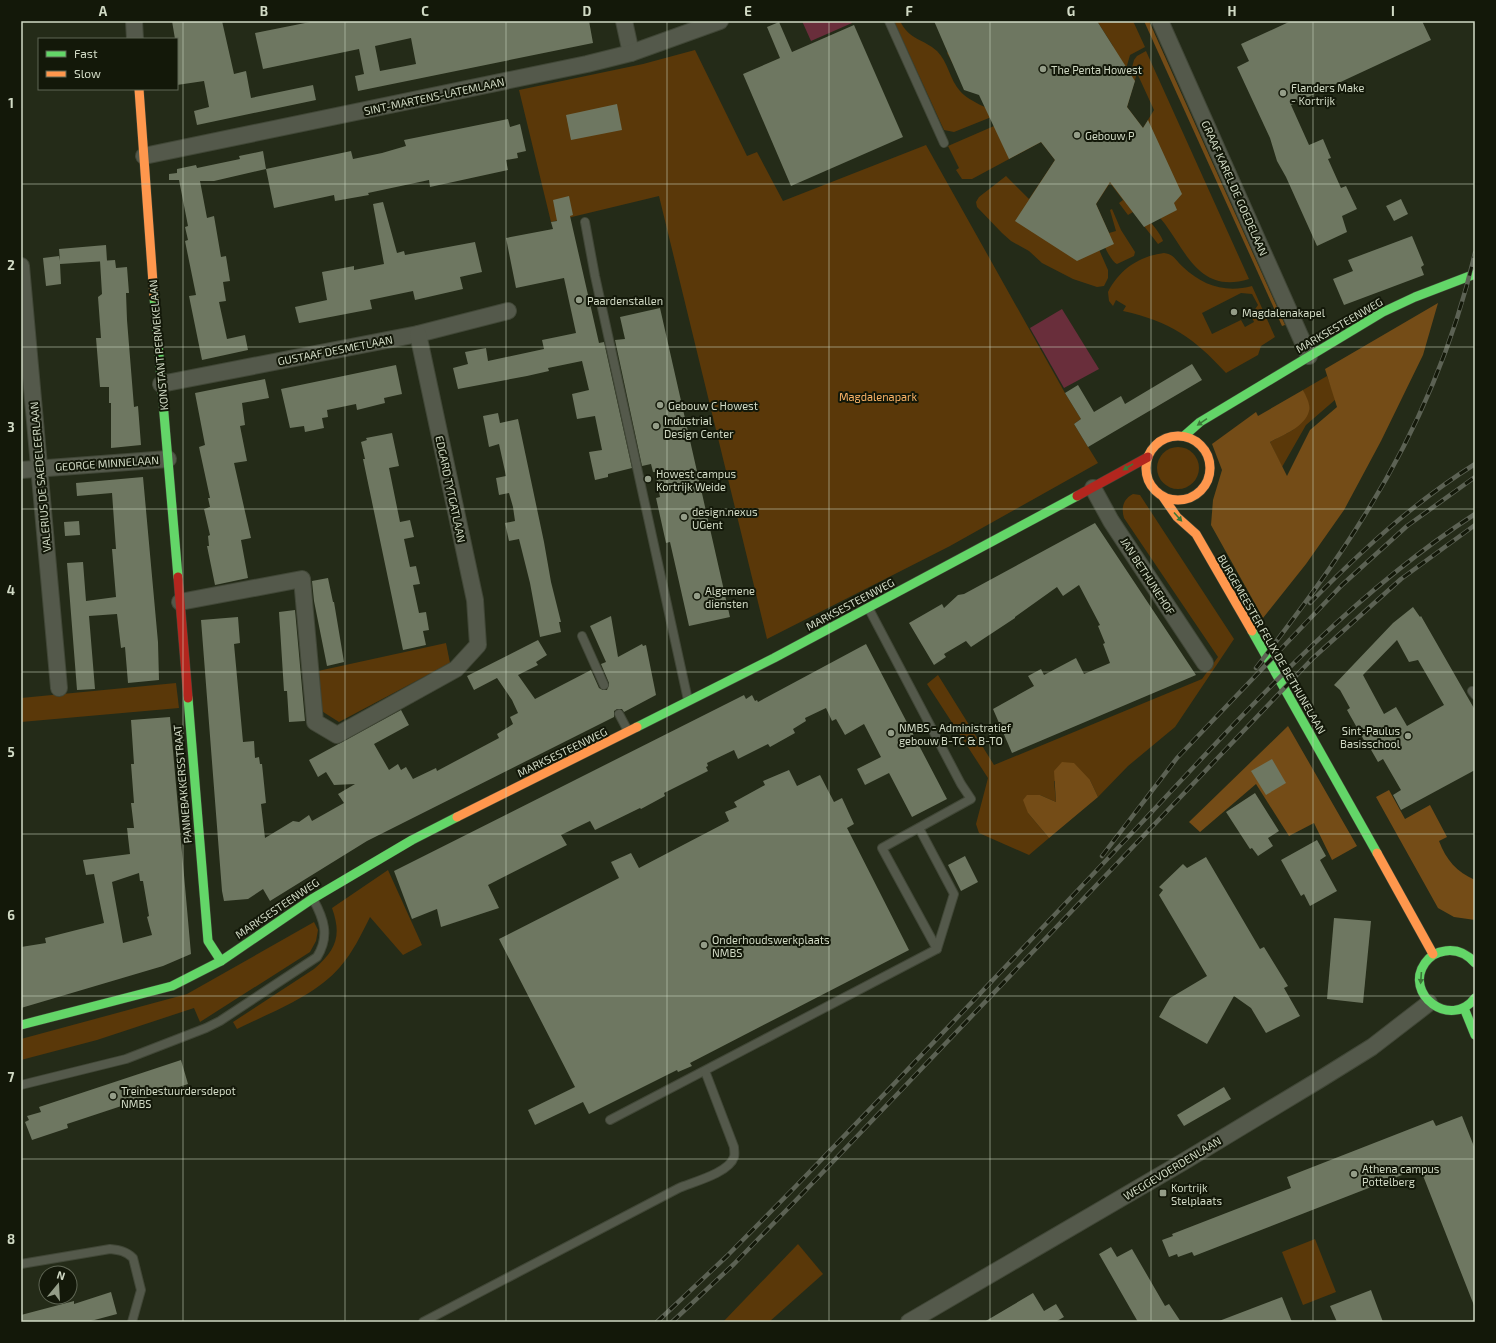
<svg xmlns="http://www.w3.org/2000/svg" width="1496" height="1343" font-family="'Exo 2',sans-serif">
<rect width="100%" height="100%" fill="#242b18"/>
<g fill="#5a3809" fill-rule="evenodd">
<path d="M894 21H900C909 40 924 39 937 51 948 62 950 80 960 91 973 107 1026 122 1046 129L1108 270V278L1104 286 1097 287 1073 279 1042 263 1029 251 1011 241 1002 233 977 207 976 202 979 197 1006 176 1029 199 1055 160 1041 142 972 179H962L956 170 959 168 948 146 994 126 999 114 954 132 944 130Z"/>
<path d="M1097 21H1133L1145 47 1130 55 1124 76 965 85 947 53 953 46H1113Z"/>
<path d="M695 50 747 156 757 152 783 201 926 145 1065 393 1081 419 1074 424 1098 463 950 546 767 639 659 196 551 222 519 90 643 64Z"/>
<path d="M1146 51 1249 279C1201 294 1187 254 1165 224 1149 204 1132 184 1117 164L1127 86 1134 60 1137 56ZM1137 73 1154 110 1143 128 1127 107Z"/>
<path d="M1073 145C1091 163 1158 222 1163 241L1158 244 1133 212 1128 215 1119 203 1123 200 1110 183 1096 204 1109 233 1116 231 1110 210 1112 209 1121 230 1135 252 1134 256 1117 264C1101 257 1079 165 1073 145Z"/>
<path d="M1164 253C1174 254 1176 261 1183 267 1203 286 1226 293 1252 286L1275 337 1261 346 1258 355 1226 373C1193 337 1171 322 1123 311L1126 306 1116 300 1113 306 1109 301 1108 292C1119 270 1139 256 1164 253ZM1241 293 1252 294 1258 305 1251 315 1254 322 1245 327 1241 320 1212 334 1202 313Z"/>
<path d="M1327 376 1336 399 1306 425 1282 467 1270 442 1293 430 1309 406 1303 390Z"/>
<circle cx="1178" cy="468" r="21"/>
<path d="M1133 494 1140 495 1234 639 1175 727 1128 766 1098 797 1090 780 1054 781 1056 802 1040 795 1028 813 1049 838 1029 855 979 833 976 824 988 778 927 684 938 675 994 765 1202 679 1218 657 1124 518C1121 508 1123 499 1133 494Z"/>
<path d="M446 643 450 663 339 722 320 710 318 671Z"/>
<path d="M176 683 179 708 21 722V698Z"/>
<path d="M388 870 422 945 403 955 370 917C361 935 353 952 340 967 314 997 271 1012 237 1029L233 1022 314 969C336 950 342 936 332 908Z"/>
<path d="M314 922 318 930 316 941 310 952 200 1022 194 1008 97 1040 21 1060V1039L187 994Z"/>
<path d="M1315 1239 1336 1292 1303 1305 1282 1252Z"/>
<path d="M798 1244 823 1274 769 1322H723Z"/>
</g>
<g fill="#744c17">
<path d="M1144 21H1149L1285 325 1282 326Z"/>
<path d="M1438 303 1423 355 1381 441 1344 510 1306 564 1263 618 1211 525 1213 500 1222 470 1212 444 1256 412 1258 416 1303 390C1306 396 1311 405 1309 411 1305 427 1283 435 1270 442L1287 476 1310 430 1337 407 1325 369Z"/>
<path d="M1288 726 1357 846 1332 860 1314 823 1289 836 1256 784 1200 832 1189 822Z"/>
<path d="M1062 762 1074 763 1090 780 1098 797 1049 838 1028 813 1023 800 1027 795H1040L1056 802 1054 771Z"/>
<path d="M1389 790 1405 819 1430 805 1447 837 1439 841C1446 860 1457 872 1475 880V920L1454 917 1438 908 1376 797Z"/>
</g>
<g fill="#692e3b">
<path d="M802 21H851L852 23 811 41Z"/>
<path d="M1062 309 1099 369 1064 388 1030 328Z"/>
</g>
<g fill="#6e7761" fill-rule="evenodd">
<path d="M172 21H222L234 74 246 71 251 98 313 85 316 100 197 125 194 111 209 107 204 81 177 85V39H175Z"/>
<path d="M315 21H589L593 43 358 91 355 76 364 74 359 49 263 69 255 33ZM411 38 416 64 380 71 375 46Z"/>
<path d="M934 21H1097L1135 81 1127 107 1143 128 1148 120 1182 194 1174 203 1177 210 1144 227 1110 182 1096 204 1114 244 1077 261 1015 221 1055 160 1041 142 1009 159 979 95 964 90Z"/>
<path d="M1291 21H1422L1431 40 1291 105 1309 145 1323 139 1331 158 1328 159 1341 188 1346 186 1357 209 1342 216 1347 232 1317 246 1286 177 1277 161 1270 138 1237 67 1249 61 1241 44Z"/>
<path d="M779 22 792 52 854 25 903 137 791 186 743 74 780 58 767 27Z"/>
<path d="M617 104 622 130 571 140 566 115Z"/>
<path d="M508 119 510 127 520 124 526 151 517 153 518 158 506 160 508 170 430 187 429 180 368 193 369 195 335 201 334 195 274 208 266 169 351 151 353 159 382 153 406 146 404 140Z"/>
<path d="M263 151 266 169 214 181H200L207 218 214 216 221 257 226 256 230 281 223 282 226 301 219 302 227 339 245 335 248 350 202 360 189 296 196 295 185 241 188 240 185 227 188 226 179 180H169V174L177 173V169L196 165 197 168 240 159 239 156Z"/>
<path d="M569 196 573 215 570 216 599 343 604 342 632 468 608 474V477L595 480 589 452 602 450 595 416 577 419 572 394 589 390 582 361 548 368 549 371 527 376 458 389 453 368 468 364 465 352 486 348 488 361 544 349 542 340 576 333 564 278 516 288 506 238 553 229 551 222 557 221 553 200Z"/>
<path d="M1401 199 1408 214 1394 221 1386 206Z"/>
<path d="M383 202 397 253 404 251 405 255 475 242 482 272 460 277 463 289 415 300 413 291 370 300 372 309 299 323 295 307 327 300 322 272 354 266V270L384 264 373 204Z"/>
<path d="M1412 236 1424 265 1421 267 1424 275 1344 305 1333 279 1353 271 1348 260Z"/>
<path d="M106 245 107 261 60 264 61 284 46 286 43 258 59 256 60 261 59 249Z"/>
<path d="M115 260 116 268 127 267 129 293H126L127 320 134 407 138 406 141 445 111 448V403H109V387H100L96 338H101L98 297 102 294 100 261Z"/>
<path d="M660 308 730 617 689 626 670 542 666 543 656 498 660 497 655 472H653L651 464 642 466 615 340 625 339 620 317Z"/>
<path d="M1192 364 1202 380 1088 447 1074 424 1081 419 1065 393 1078 385 1094 412 1121 396 1125 404Z"/>
<path d="M396 365 402 394 384 398 385 403 357 410 356 404 327 410 328 417 322 418 324 428 305 432 304 426 290 428 281 389Z"/>
<path d="M265 379 269 398 242 403 245 425 240 426 247 461 234 463 251 538 241 540 248 578 215 585 207 546H209L208 536 210 535 204 509 210 507 208 498H210L199 447 205 445 195 393Z"/>
<path d="M498 413 500 423 518 419 544 542 551 582 561 622H559L561 632 540 637 530 583 519 539 509 541 505 523 515 521 513 507 509 493 499 495 496 478 506 476 499 444 489 447 483 416Z"/>
<path d="M392 433 399 466 389 468 400 522 410 520 414 537 404 539 410 567 416 566 420 584 413 585 419 613 426 612 429 630 423 631 426 645 403 650 363 459H365L361 442 367 440 366 438Z"/>
<path d="M143 477 158 642 159 680 128 683 125 647 121 648 117 614 89 616 95 689 77 690 67 563 83 562 86 601 116 597 112 549H116L112 493 77 496 76 483Z"/>
<path d="M79 521 80 535 65 536 64 522Z"/>
<path d="M1095 523 1196 675 1012 753 993 709 1034 686 1028 676 1041 669 1044 675 1076 658 1084 674 1110 663 1103 644 1105 643 1098 626 1100 625 1079 585 1063 596 1057 587 1015 617V618L971 647 966 641 944 654 946 657 934 665 909 623 942 604 944 608 958 595 964 594Z"/>
<path d="M328 578 333 602H334L344 662 327 666 314 601 312 581Z"/>
<path d="M1413 607 1420 617 1421 616 1475 710V770L1401 810 1393 795 1401 790 1383 759 1378 762 1370 748 1369 749 1347 710 1350 708 1340 690 1334 685 1393 623ZM1397 640 1409 662 1418 660 1444 705 1407 726 1396 707 1384 714 1363 675Z"/>
<path d="M295 610 305 721 289 722 287 691H284L279 612Z"/>
<path d="M611 616 618 657 642 644 643 646 646 645 656 695 624 712 622 709H617L614 711V717L367 841 270 901 263 889 248 899 224 901 222 891 201 620 238 617 240 643 234 644 243 742 254 741 255 758 259 757 260 764H262L266 803 261 804 265 838 293 821 299 822 309 815 312 821 344 803 338 794 355 784 334 785 326 772 318 777 309 760 401 710 409 725 374 744 389 770 398 764 401 770 406 767 413 779 436 768 437 771 499 738 497 734 513 724 510 717 518 713 512 700 497 678 474 690 467 676 538 640 547 655 536 662 538 665 518 675 535 699 591 670 599 688 603 690H607L609 683 601 664 606 662 590 626Z"/>
<path d="M866 644 947 799 912 817 889 773 865 785 857 769 881 757 864 724 845 735 836 719 832 721 826 708 805 718 806 721 793 729 795 733 770 747 768 744 738 759 734 750 707 763 708 766 706 767 708 771 664 793 665 796 641 809 640 808 595 830 590 821 561 835 567 845 488 885 499 908 441 927 437 909 412 919 394 871 744 695 746 699 752 695 755 701 757 700 758 702Z"/>
<path d="M170 717 191 954 163 966 21 1008V947L46 943 45 938 104 923 94 874 86 875 83 860 130 854 127 828H134L131 803H134L131 764H134L131 720ZM139 873 140 881H143L149 916 147 917 152 935 123 943 112 882Z"/>
<path d="M1272 759 1286 783 1266 795 1251 771Z"/>
<path d="M789 770 797 786 820 775 834 802 842 798 854 824 847 828 909 950 690 1063 692 1066 678 1072 677 1070 589 1114 583 1102 535 1125 528 1110 575 1087 499 939 619 878 611 862 631 853 639 868 729 821 725 812 737 807 734 802 765 785 763 781Z"/>
<path d="M1255 793 1279 831 1268 838 1273 846 1258 856 1252 848 1250 849 1226 812Z"/>
<path d="M1317 840 1326 856 1320 860 1337 891 1310 906 1304 894 1301 896 1281 860Z"/>
<path d="M965 856 978 882 961 891 948 865Z"/>
<path d="M1206 857 1260 949 1264 947 1288 986 1284 988 1300 1016 1266 1033 1251 1008 1234 996 1207 1044 1159 1017 1170 998 1207 976 1159 895 1163 890 1159 887 1183 864 1187 868Z"/>
<path d="M1334 918 1371 921 1363 1003 1327 999Z"/>
<path d="M181 1060 188 1084 67 1124 68 1128 32 1140 25 1122 29 1120 27 1116 41 1112 39 1107Z"/>
<path d="M1224 1087 1231 1099 1184 1126 1177 1115Z"/>
<path d="M1462 1116 1475 1149V1308L1420 1168 1194 1256 1192 1252 1178 1257 1177 1254 1169 1257 1162 1240 1173 1236 1172 1234 1291 1188 1287 1177 1433 1120 1436 1126Z"/>
<path d="M1111 1247 1117 1257 1132 1249 1165 1306 1169 1304 1181 1322H1138L1099 1254Z"/>
<path d="M1371 1290 1383 1322H1337L1330 1306Z"/>
<path d="M111 1292 117 1314 87 1322H21V1315L74 1301V1304Z"/>
<path d="M1033 1293 1044 1311 1056 1304 1064 1317 1055 1322H984Z"/>
<path d="M1282 1297 1292 1322H1219V1321Z"/>
</g>
<g fill="none" stroke-linecap="round" stroke-linejoin="round">
<defs>
<g id="lane">
<path d="M889 21 944 143"/>
<path d="M585 222 595 276 688 700"/>
<path d="M869 609 961 784 971 799 882 848 937 949"/>
<path d="M582 636 604 685"/>
<path d="M1472 691 1475 695"/>
<path d="M619 714 628 731"/>
<path d="M21 1085 126 1059 206 1028 220 1021 317 957C330 936 324 919 313 899"/>
<path d="M610 1120 937 949 954 894 919 828"/>
<path d="M21 1264 110 1249C119 1250 126 1251 133 1258L141 1290 132 1322"/>
<path d="M423 1322 679 1188C693 1182 729 1173 734 1157 735 1154 734 1150 734 1147L705 1071"/>
</g>
<g id="street">
<path d="M134 21 135 39"/>
<path d="M624 21 631 53"/>
<path d="M1160 21 1309 356"/>
<path d="M144 156 587 64 631 53 720 21"/>
<path d="M21 266 59 688"/>
<path d="M161 384 418 334 508 311"/>
<path d="M21 470 168 459"/>
<path d="M1093 488 1111 521 1205 663"/>
<path d="M180 602 302 579 315 722 337 735 456 669 478 645 475 600 418 334"/>
<path d="M909 1322 1183 1162 1319 1080 1372 1047 1429 1003"/>
</g>
<g id="fast">
<path d="M154 297 178 577"/>
<path d="M1184 436 1200 422 1383 312 1415 297 1475 274"/>
<path d="M1252 631 1377 853"/>
<path d="M188 698 208 941 221 961"/>
<path d="M637 727 774 658 1077 496"/>
<path d="M1475 963C1467 954 1458 949 1445 951 1437 952 1430 956 1425 963 1403 994 1451 1030 1475 998"/>
<path d="M1464 1008 1475 1035"/>
<path d="M21 1025 172 986 221 961 312 899 412 840 457 817"/>
</g>
<g id="slow">
<path d="M139 89 154 297"/>
<circle cx="1178" cy="468" r="32"/>
<path d="M1163 497 1177 517 1196 534 1252 631"/>
<path d="M457 817 637 727"/>
<path d="M1377 853 1433 954"/>
</g>
<g id="jam">
<path d="M1077 496 1148 457"/>
<path d="M178 577 188 698"/>
</g>
</defs>
<use href="#lane" stroke="#414737" stroke-width="10"/>
<use href="#street" stroke="#414737" stroke-width="18"/>
<use href="#fast" stroke="#414737" stroke-width="10"/>
<use href="#slow" stroke="#414737" stroke-width="10"/>
<use href="#jam" stroke="#414737" stroke-width="10"/>
<use href="#lane" stroke="#54594b" stroke-width="8"/>
<use href="#street" stroke="#54594b" stroke-width="16"/>
<use href="#fast" stroke="#63d668" stroke-width="9"/>
<use href="#slow" stroke="#ff974d" stroke-width="9"/>
<use href="#jam" stroke="#b3261e" stroke-width="9"/>
<defs>
<g id="rail">
<path d="M1310 603C1361 551 1413 503 1475 464"/>
<path d="M1256 668C1294 618 1333 567 1366 513 1415 434 1454 344 1475 253"/>
<path d="M1102 856 1177 758 1342 585 1407 526 1475 477"/>
<path d="M657 1322 727 1256 795 1187C913 1065 1030 941 1147 817 1249 708 1349 596 1475 514"/>
<path d="M672 1322 734 1264 804 1192 1313 658 1401 579 1475 525"/>
</g>
</defs>
<use href="#rail" stroke="#5c6254" stroke-width="4.5"/>
<use href="#rail" stroke="#131809" stroke-width="3" stroke-dasharray="9" stroke-linecap="butt"/>
</g>
<defs><path id="oneway-solid" d="M-6-.8H1V-3.2L6.5 0L1 3.2V.8H-6Z"/></defs>
<g fill="#3b7738">
<use href="#oneway-solid" transform="translate(1202 422) rotate(146)"/>
<use href="#oneway-solid" transform="translate(1128 467) rotate(148)"/>
<use href="#oneway-solid" transform="translate(1178 517) rotate(48)"/>
<use href="#oneway-solid" transform="translate(1421 978) rotate(94)"/>
</g>
<path fill="none" stroke="#d1dac5" stroke-width="1" stroke-opacity="0.55" d="M183 21V1322M345 21V1322M506 21V1322M667 21V1322M829 21V1322M990 21V1322M1151 21V1322M1313 21V1322M21 184H1475M21 347H1475M21 509H1475M21 672H1475M21 834H1475M21 996H1475M21 1159H1475"/>
<g fill="#949d88" stroke="#131809" stroke-width="1.5">
<circle cx="1043" cy="69" r="4"/>
<circle cx="1283" cy="93" r="4"/>
<circle cx="1077" cy="135" r="4"/>
<circle cx="579" cy="300" r="4"/>
<circle cx="1234" cy="312" r="4"/>
<circle cx="660" cy="405" r="4"/>
<circle cx="656" cy="426" r="4"/>
<circle cx="648" cy="479" r="4"/>
<circle cx="684" cy="517" r="4"/>
<circle cx="697" cy="596" r="4"/>
<circle cx="891" cy="733" r="4"/>
<circle cx="1408" cy="736" r="4"/>
<circle cx="704" cy="945" r="4"/>
<circle cx="113" cy="1096" r="4"/>
<circle cx="1354" cy="1174" r="4"/>
<rect x="1159" y="1189" width="8" height="8" rx="2"/>
</g>
<g text-anchor="middle" dominant-baseline="central" stroke-width="4" stroke-linejoin="round" paint-order="stroke">
<g font-size="11" fill="#d1dac5" stroke="#131809" text-anchor="start">
<text x="1051" y="69">The Penta Howest</text>
<text x="1291" y="87">Flanders Make<tspan x="1291" dy="13">- Kortrijk</tspan></text>
<text x="1085" y="135">Gebouw P</text>
<text x="587" y="300">Paardenstallen</text>
<text x="1242" y="312">Magdalenakapel</text>
<text x="668" y="405">Gebouw C Howest</text>
<text x="664" y="420">Industrial<tspan x="664" dy="13">Design Center</tspan></text>
<text x="656" y="473">Howest campus<tspan x="656" dy="13">Kortrijk Weide</tspan></text>
<text x="692" y="511">design.nexus<tspan x="692" dy="13">UGent</tspan></text>
<text x="705" y="590">Algemene<tspan x="705" dy="13">diensten</tspan></text>
<text x="899" y="727">NMBS - Administratief<tspan x="899" dy="13">gebouw B-TC &amp; B-TO</tspan></text>
<text x="1400" y="730" text-anchor="end">Sint-Paulus<tspan x="1400" dy="13">Basisschool</tspan></text>
<text x="712" y="939">Onderhoudswerkplaats<tspan x="712" dy="13">NMBS</tspan></text>
<text x="121" y="1090">Treinbestuurdersdepot<tspan x="121" dy="13">NMBS</tspan></text>
<text x="1362" y="1168">Athena campus<tspan x="1362" dy="13">Pottelberg</tspan></text>
<text x="1171" y="1187">Kortrijk<tspan x="1171" dy="13">Stelplaats</tspan></text>
</g>
<g font-size="11" fill="#d1dac5" stroke="#131809">
<text transform="translate(434 96) rotate(-12)">SINT-MARTENS-LATEMLAAN</text>
<text transform="translate(1235 188) rotate(66)">GRAAF KAREL DE GOEDELAAN</text>
<text transform="translate(1339 325) rotate(-30)">MARKSESTEENWEG</text>
<text transform="translate(158 345) rotate(-95)">KONSTANT PERMEKELAAN</text>
<text transform="translate(335 350) rotate(-11)">GUSTAAF DESMETLAAN</text>
<text transform="translate(107 463) rotate(-4)">GEORGE MINNELAAN</text>
<text transform="translate(40 477) rotate(-95)">VALERIUS DE SAEDELEERLAAN</text>
<text transform="translate(451 489) rotate(78)">EDGARD TYTGATLAAN</text>
<text transform="translate(1148 576) rotate(57)">JAN BETHUNEHOF</text>
<text transform="translate(850 604) rotate(-28)">MARKSESTEENWEG</text>
<text transform="translate(1272 644) rotate(60)">BURGEMEESTER FELIX DE BETHUNELAAN</text>
<text transform="translate(562 752) rotate(-26)">MARKSESTEENWEG</text>
<text transform="translate(182 784) rotate(-95)">PANNEBAKKERSSTRAAT</text>
<text transform="translate(277 908) rotate(-34)">MARKSESTEENWEG</text>
<text transform="translate(1172 1168) rotate(-31)">WEGGEVOERDENLAAN</text>
</g>
<g font-size="11" fill="#fab266" stroke="#131809">
<text x="878" y="396">Magdalenapark</text>
</g>
</g>
<rect width="1496" height="1343" fill="none" stroke="#131809" stroke-width="44"/>
<rect x="38" y="38" width="140" height="52" fill="#131809" stroke="#5f6654"/>
<rect x="46" y="51" width="20" height="6" fill="#63d668" stroke="#5f6654"/>
<text x="74" y="58" font-size="12" fill="#d1dac5">Fast</text>
<rect x="46" y="71" width="20" height="6" fill="#ff974d" stroke="#5f6654"/>
<text x="74" y="78" font-size="12" fill="#d1dac5">Slow</text>
<g transform="translate(58 1285) rotate(18)"><circle r="19" fill="#131809" stroke="#5f6654"/>
<path d="M0-3L7 15L0 10L-7 15Z" fill="#949d88"/>
<text y="-6" font-size="11" font-weight="bold" text-anchor="middle" fill="#d1dac5">N</text>
</g>
<rect x="22" y="22" width="1452" height="1299" fill="none" stroke="#d1dac5" stroke-width="1.5"/>
<g font-size="13" text-anchor="middle" font-weight="bold" fill="#d1dac5">
<text x="103" y="16">A</text>
<text x="264" y="16">B</text>
<text x="425" y="16">C</text>
<text x="587" y="16">D</text>
<text x="748" y="16">E</text>
<text x="909" y="16">F</text>
<text x="1071" y="16">G</text>
<text x="1232" y="16">H</text>
<text x="1393" y="16">I</text>
<text x="11" y="108">1</text>
<text x="11" y="270">2</text>
<text x="11" y="432">3</text>
<text x="11" y="595">4</text>
<text x="11" y="757">5</text>
<text x="11" y="920">6</text>
<text x="11" y="1082">7</text>
<text x="11" y="1244">8</text>
</g>
</svg>
